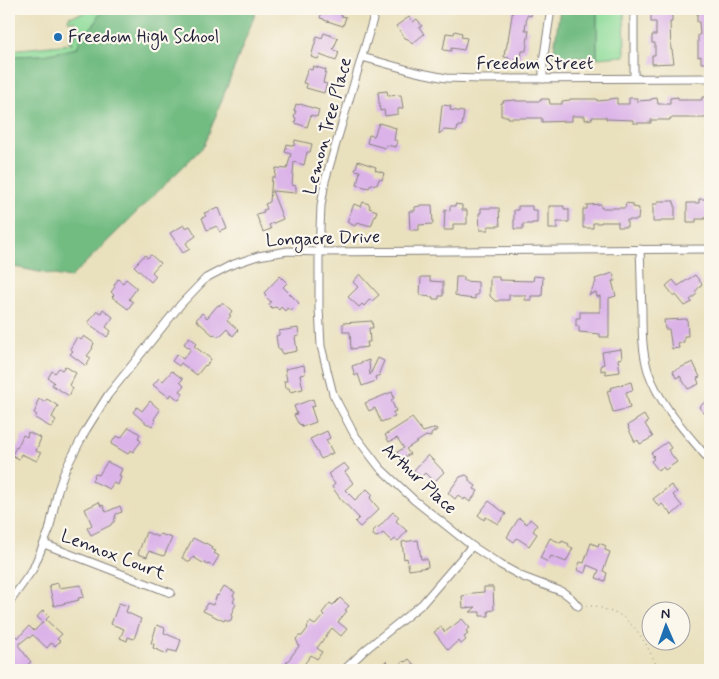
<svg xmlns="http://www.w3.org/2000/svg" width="719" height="679" font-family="Mynerve,sans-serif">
<rect width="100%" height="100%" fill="#fbf7ec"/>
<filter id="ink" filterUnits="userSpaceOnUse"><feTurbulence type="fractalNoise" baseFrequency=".02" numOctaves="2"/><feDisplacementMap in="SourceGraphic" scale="10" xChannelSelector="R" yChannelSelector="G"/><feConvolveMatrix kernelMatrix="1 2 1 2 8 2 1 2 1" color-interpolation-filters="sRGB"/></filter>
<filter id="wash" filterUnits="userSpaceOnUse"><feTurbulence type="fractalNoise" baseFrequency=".0096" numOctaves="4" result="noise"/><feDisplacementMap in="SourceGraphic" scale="20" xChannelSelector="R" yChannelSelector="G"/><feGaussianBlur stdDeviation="1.12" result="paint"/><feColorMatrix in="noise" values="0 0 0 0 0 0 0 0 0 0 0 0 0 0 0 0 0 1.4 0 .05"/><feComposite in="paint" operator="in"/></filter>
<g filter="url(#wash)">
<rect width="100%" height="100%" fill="#e9e0bd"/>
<g fill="#8edc9a" stroke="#587f6a">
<path d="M91 9H105C100 13 99 18 95 23 88 32 81 37 77 48L44 55 9 56V50L72 44V42H69V39L76 37 75 21H68L69 17 84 13Z"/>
<path d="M597 9H624L625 56 597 58Z"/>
</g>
<g fill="#72bc82" stroke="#4a6f5e">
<path d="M105 9H257L204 146 70 278 9 266V56L44 55 77 48 80 40 97 21V17Z"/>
<path d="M560 9H597V58L553 56Z"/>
</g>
<g id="blocks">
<g fill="#dbb3e9">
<path d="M323 9H343L341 16 346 17 343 26 324 20V19L320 18Z"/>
<path d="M513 9H532L531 16 527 15 525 30H529L526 51H522L521 60 504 57 505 49H506L508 40Z"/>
<path d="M655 9H670V12H672V22H670L671 50H672L674 63 652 64V55H655V43H652V35H656V22H651V14H655Z"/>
<path d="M699 9H710V63H701V56L698 57V35H700L699 22H697V14H699Z"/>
<path d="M409 17 413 22 417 19 422 26 419 27 424 34 412 44 408 39 405 38 396 26Z"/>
<path d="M455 31 462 33 461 37 467 38 464 50 451 48V51L443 50 446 33 454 34Z"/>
<path d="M324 33 338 38 333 50 339 52 336 61 320 55 318 59 311 57 317 36 322 38Z"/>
<path d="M313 66 326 70 323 83 327 84 324 93 306 88 307 84 303 83 308 69 312 70Z"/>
<path d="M387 91 388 96 401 95 403 108 398 109V114L385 116 384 110 380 111 378 92Z"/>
<path d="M678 97V100H702V97H710V118H670V120H651V123H633V120L606 119V117H592V119L585 120V116H572V121L542 122V118H508V116H501V103H503V101L516 100V101H541V99H549L550 104H562V101L570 100V99H597V101L608 100 609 99 617 98V104H629V98H637V101L651 100V99L657 98 658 104H670V98Z"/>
<path d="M296 104 299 105 300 104 319 110 317 117 311 115 307 127 295 123 296 118 294 117 296 111H294Z"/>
<path d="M442 105 451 106 450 110 464 112 462 126H458L457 131 444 130 439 134Z"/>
<path d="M379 123 396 128 394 140 398 141 396 147 386 145 385 148 367 143 369 135 374 136Z"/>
<path d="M295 140 312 144 310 152H307L304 165 294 162 292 185 296 186V193L272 191 283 219 269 225 271 229 263 232 256 214 264 212 263 210 267 209 265 204 270 202 272 177H275L276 168 287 169 291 154 285 152 287 144 294 146Z"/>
<path d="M358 161 376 167 375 170 384 173 382 180 379 179 377 185 371 184 369 188 357 185 360 171 355 170Z"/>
<path d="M699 199H706V202H710V217H705V219H696V222H687V203H699Z"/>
<path d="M658 201H674V204H675V220H661V222H653V204H658Z"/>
<path d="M363 202 369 204 370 206 369 208 377 211 371 226 357 222 355 226 347 222 354 204 361 207Z"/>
<path d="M626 203 633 204V207L639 208 638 220H627V227H618V222H601V223H593V228H583V209H587V205L601 204V208H625Z"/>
<path d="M455 204 462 205V210H467V224H453V230H444L445 210 450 211V206H455Z"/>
<path d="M420 205H432L433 224 419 225V230H410L409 211H415V207L420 206Z"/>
<path d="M518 206H532V210H537V223H532V224H523V229H514V210H518Z"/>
<path d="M549 206H564V209H569V222H557V229H549Z"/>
<path d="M219 208 227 229 220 232 217 226 207 230 202 218 206 216 204 213Z"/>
<path d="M481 208H499L500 226H488V230H480L479 213H481Z"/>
<path d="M184 225 185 228 190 226 196 236 186 243 190 249 183 253 170 233Z"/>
<path d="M145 255 147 258 151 255 160 263 152 272 156 276 151 282 134 266Z"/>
<path d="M613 273 615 281H612L616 296 609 298V337H600V334L579 332V326H576V318H580V312H600V296L597 297 596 292 589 295 596 282 595 279Z"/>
<path d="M360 274 379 295 372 301 370 299 364 306 362 304 359 307 348 297 358 287 353 282Z"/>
<path d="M695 275 702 284 695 292 697 294 690 300 692 302 685 306 676 295 674 296 666 286 673 280 678 286Z"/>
<path d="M280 276 287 283 283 287 299 303 291 311 287 308 285 311 281 307 279 310 276 307 272 308 269 305 271 302 265 296 266 295 264 293Z"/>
<path d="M534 276 543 277 542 296H531V300H525V295H509V300H500L498 301H495L490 296V277H499V280L533 281Z"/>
<path d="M421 277H430V281L443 282V296H439V299H433V297L423 296V295H420Z"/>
<path d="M456 277H464V281L478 282V295H475V299L458 297V296L455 295Z"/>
<path d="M118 279 123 283 126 279 137 288 129 299 133 302 128 309 112 297 114 295 111 292 115 287 114 285Z"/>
<path d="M223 303 232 311 229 315 231 316 227 320 238 330 233 336 227 329 220 336H217L214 334 213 335 196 320 202 313 207 318 218 305 220 306Z"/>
<path d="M103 309 113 317 106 327 111 331 107 337 88 323 97 311 101 313Z"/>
<path d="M687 319 688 336H684V342L678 343 679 348 672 349 669 329H665L664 320Z"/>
<path d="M372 321 373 328H369L370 342H367L368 347 351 349 350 332H343V323Z"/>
<path d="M298 328 299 336 295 337 297 351 282 354 281 349H278L276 336 279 335V331Z"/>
<path d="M84 336 94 343 92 348H93L87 356 91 358 86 366 70 354 73 351 70 349 77 337 81 340Z"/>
<path d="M189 337 197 343 194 346 211 359 206 366 205 365 197 375 181 363 179 366 172 361 177 354 183 359 191 349 184 344Z"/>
<path d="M621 349 622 358 618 359 620 372 606 374 605 370 601 371V365L604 364 602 352Z"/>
<path d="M378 358 384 361 379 373 380 375 375 377 376 381 362 386 358 374 355 376 352 366 369 360 370 375Z"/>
<path d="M693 362 700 377 697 378 699 384 688 389 680 376 676 378 673 371Z"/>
<path d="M304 365 305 374 300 375 303 389 290 392 289 388H285L284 381H287L285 369Z"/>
<path d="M65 366 76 373 69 385 73 388 69 396 52 385 54 382 48 378 52 371 55 373 59 368 62 370Z"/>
<path d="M172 371 183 379 180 382 184 386 180 391 183 393 179 400 171 394 169 397 153 385 159 378 163 381Z"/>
<path d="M631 382 633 390 626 392 630 408 613 412 607 391 611 390 610 388Z"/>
<path d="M392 392 394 398 391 400 396 411 393 412 395 417 381 422 375 408 369 411 365 403Z"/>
<path d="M710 398V408L704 413 699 407Z"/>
<path d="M39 399 44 402 47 399 58 406 52 417 56 420 52 428 35 418 37 415 34 413 37 407 36 405Z"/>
<path d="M313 399 315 406 311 407 316 422 302 427 301 424 300 425 299 423H298L294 415 297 414 294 406Z"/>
<path d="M150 401 160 410 154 419 156 421 152 426 149 424H147L133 412 137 407 142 411Z"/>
<path d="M644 415 648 422 645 424 653 437 640 444 638 440 635 442 628 428H629L628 425Z"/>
<path d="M412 418 423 432 436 428 437 430 431 434V437L426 436 406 449 410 454 401 459 397 452 404 448 397 438 389 442 385 435Z"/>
<path d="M129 427 140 434 138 438 141 441 133 452 130 450 128 454 111 444 116 436 121 438Z"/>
<path d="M327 431 330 438 326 440 333 453 321 459 310 439Z"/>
<path d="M28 432 41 438 36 451 41 453 37 461 21 454 19 459 12 455 16 447 17 448 23 435 27 437Z"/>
<path d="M667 442 671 448 668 450 677 462 665 470 663 467 658 470 651 461 654 459 652 457 654 456 651 453Z"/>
<path d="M428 455 444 472 434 482 425 473 421 477 414 470Z"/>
<path d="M107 462 122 469 119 476 121 477 118 485 113 483 110 489 92 481 95 474 99 475Z"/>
<path d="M344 463 349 469 345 472 353 483 345 490 355 500 367 489 373 495 370 498 379 509 360 527 355 522 359 518 340 498 332 487 335 484 329 476H330L328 474Z"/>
<path d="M466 475 469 477V481L476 486 474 489 478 491 470 502 465 498 464 500 458 495 455 499 448 493 460 477Z"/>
<path d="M671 485 677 492 673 495 682 506 672 515 662 504 659 507 653 499Z"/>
<path d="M489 501 506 514 498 524 486 517 484 520 478 515Z"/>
<path d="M99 502 101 506 103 505 106 512 120 506 122 512 116 514 114 522 111 524V525L91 535 87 528 92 525 85 509Z"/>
<path d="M393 512 399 517 396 521 407 531 398 541 395 539 392 542 383 533 379 536 376 537 373 535V531L377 527H379Z"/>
<path d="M519 518 527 524 530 519 537 525 533 531 537 534 529 546 517 538 514 542 507 537Z"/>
<path d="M146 532 158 537 160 534 172 538 164 556 149 551 147 557 138 554Z"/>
<path d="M193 538 205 544 206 543 212 547 211 549 216 551 214 553 219 556 213 566 208 564V565L203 562V563L193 557 190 562 182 558Z"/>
<path d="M550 538 561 543 562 541 569 544 568 546 573 548 566 562 551 556 548 562 540 558Z"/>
<path d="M418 540 421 559H427L428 567 409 570 407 558 404 559 402 542Z"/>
<path d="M591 543 598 546 599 543 606 546 605 550 610 552 603 571 607 573 605 581 596 578 599 570 587 565 585 573 577 570 580 562 584 563Z"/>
<path d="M58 583 59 588 81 585 84 597 78 598 79 600 54 606 49 585Z"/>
<path d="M224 586 235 592 233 596 235 598 233 602 236 604 231 614 232 617 231 620 229 621 225 619 224 621 203 611 207 603 213 605 217 595 218 596Z"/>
<path d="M484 587H493L494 610 488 611 489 616H480V612H470L476 607 463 608 462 596 468 595 473 593 484 592Z"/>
<path d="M340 598 349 606 345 610 347 611 338 622 347 629 341 636 332 628 317 648 322 652 317 659 311 655 300 670H281L299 646 296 639 299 636H302L308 628 307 627 310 622 315 625 324 615 322 613 330 603 333 605Z"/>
<path d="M119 603 128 606 126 612 141 619 134 639 128 637 127 641 120 638 124 629 111 624Z"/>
<path d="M43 610 49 616 46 620 62 634 57 639 60 641 55 646 51 643 47 648 33 635 29 638 28 637 18 645 31 662 26 666 30 670H11L9 667V643L17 636 18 638 29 626 34 631 43 622 37 617Z"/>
<path d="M462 619 470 628 466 631 468 634 464 637 466 640 461 644 458 641 448 650 434 632 441 627 445 632Z"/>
<path d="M157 625 165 628 164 633 181 640 177 652 168 650 167 654 153 648 154 644 151 643Z"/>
<path d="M409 659 419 670H394L404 661 405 662Z"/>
<path d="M386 661 394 670H382L379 667Z"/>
</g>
</g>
</g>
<g filter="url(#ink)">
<use href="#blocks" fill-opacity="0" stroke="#86817c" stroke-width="1"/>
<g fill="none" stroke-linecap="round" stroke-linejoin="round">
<defs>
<g id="street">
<path d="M376 9 325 181 321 206 319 252V308L321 346 333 394 354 434 380 468 414 500 472 546 501 565 523 577 563 592 571 598 578 606"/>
<path d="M634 9V78"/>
<path d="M362 57 416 72 446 78 481 79 710 78"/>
<path d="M543 79V62L551 9"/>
<path d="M640 249C641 270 641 290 642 310 642 331 642 351 648 371 660 406 687 433 710 461"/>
<path d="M44 544 171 593"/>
<path d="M9 603 33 569 49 531 58 490 65 470 86 430 108 395 181 304 206 278 231 265 258 256 288 251 319 252 710 249"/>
<path d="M344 670 365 650 422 604 472 546"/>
</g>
</defs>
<use href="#street" stroke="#86817c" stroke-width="9"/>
<path stroke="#86817c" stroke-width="1" stroke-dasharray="1 4" stroke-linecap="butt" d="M586 606H596L622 616 636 629 647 646 659 670"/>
<use href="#street" stroke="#fff" stroke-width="7"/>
</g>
</g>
<circle fill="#1f6fb2" stroke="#fbf7ec" stroke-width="2" cx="58" cy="37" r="5"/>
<g text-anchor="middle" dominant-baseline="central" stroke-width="4.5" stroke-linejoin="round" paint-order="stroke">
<g font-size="18" fill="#22223b" stroke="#fbf7ec" text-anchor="start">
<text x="68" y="37">Freedom High School</text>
</g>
<g font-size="18" fill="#22223b" stroke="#fbf7ec">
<text x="535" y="64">Freedom Street</text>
<text transform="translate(328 126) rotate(-75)">Lemon Tree Place</text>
<text transform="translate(323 239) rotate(-2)">Longacre Drive</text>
<text transform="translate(419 479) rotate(43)">Arthur Place</text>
<text transform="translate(113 555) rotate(21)">Lennox Court</text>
</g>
</g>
<rect width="719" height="679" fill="none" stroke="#fbf7ec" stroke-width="30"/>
<g transform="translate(666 626) rotate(358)"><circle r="24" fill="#fbf7ec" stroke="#a4a2a5"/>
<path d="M0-4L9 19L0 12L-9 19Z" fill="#1f6fb2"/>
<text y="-8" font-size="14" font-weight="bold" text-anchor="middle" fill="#22223b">N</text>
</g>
</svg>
